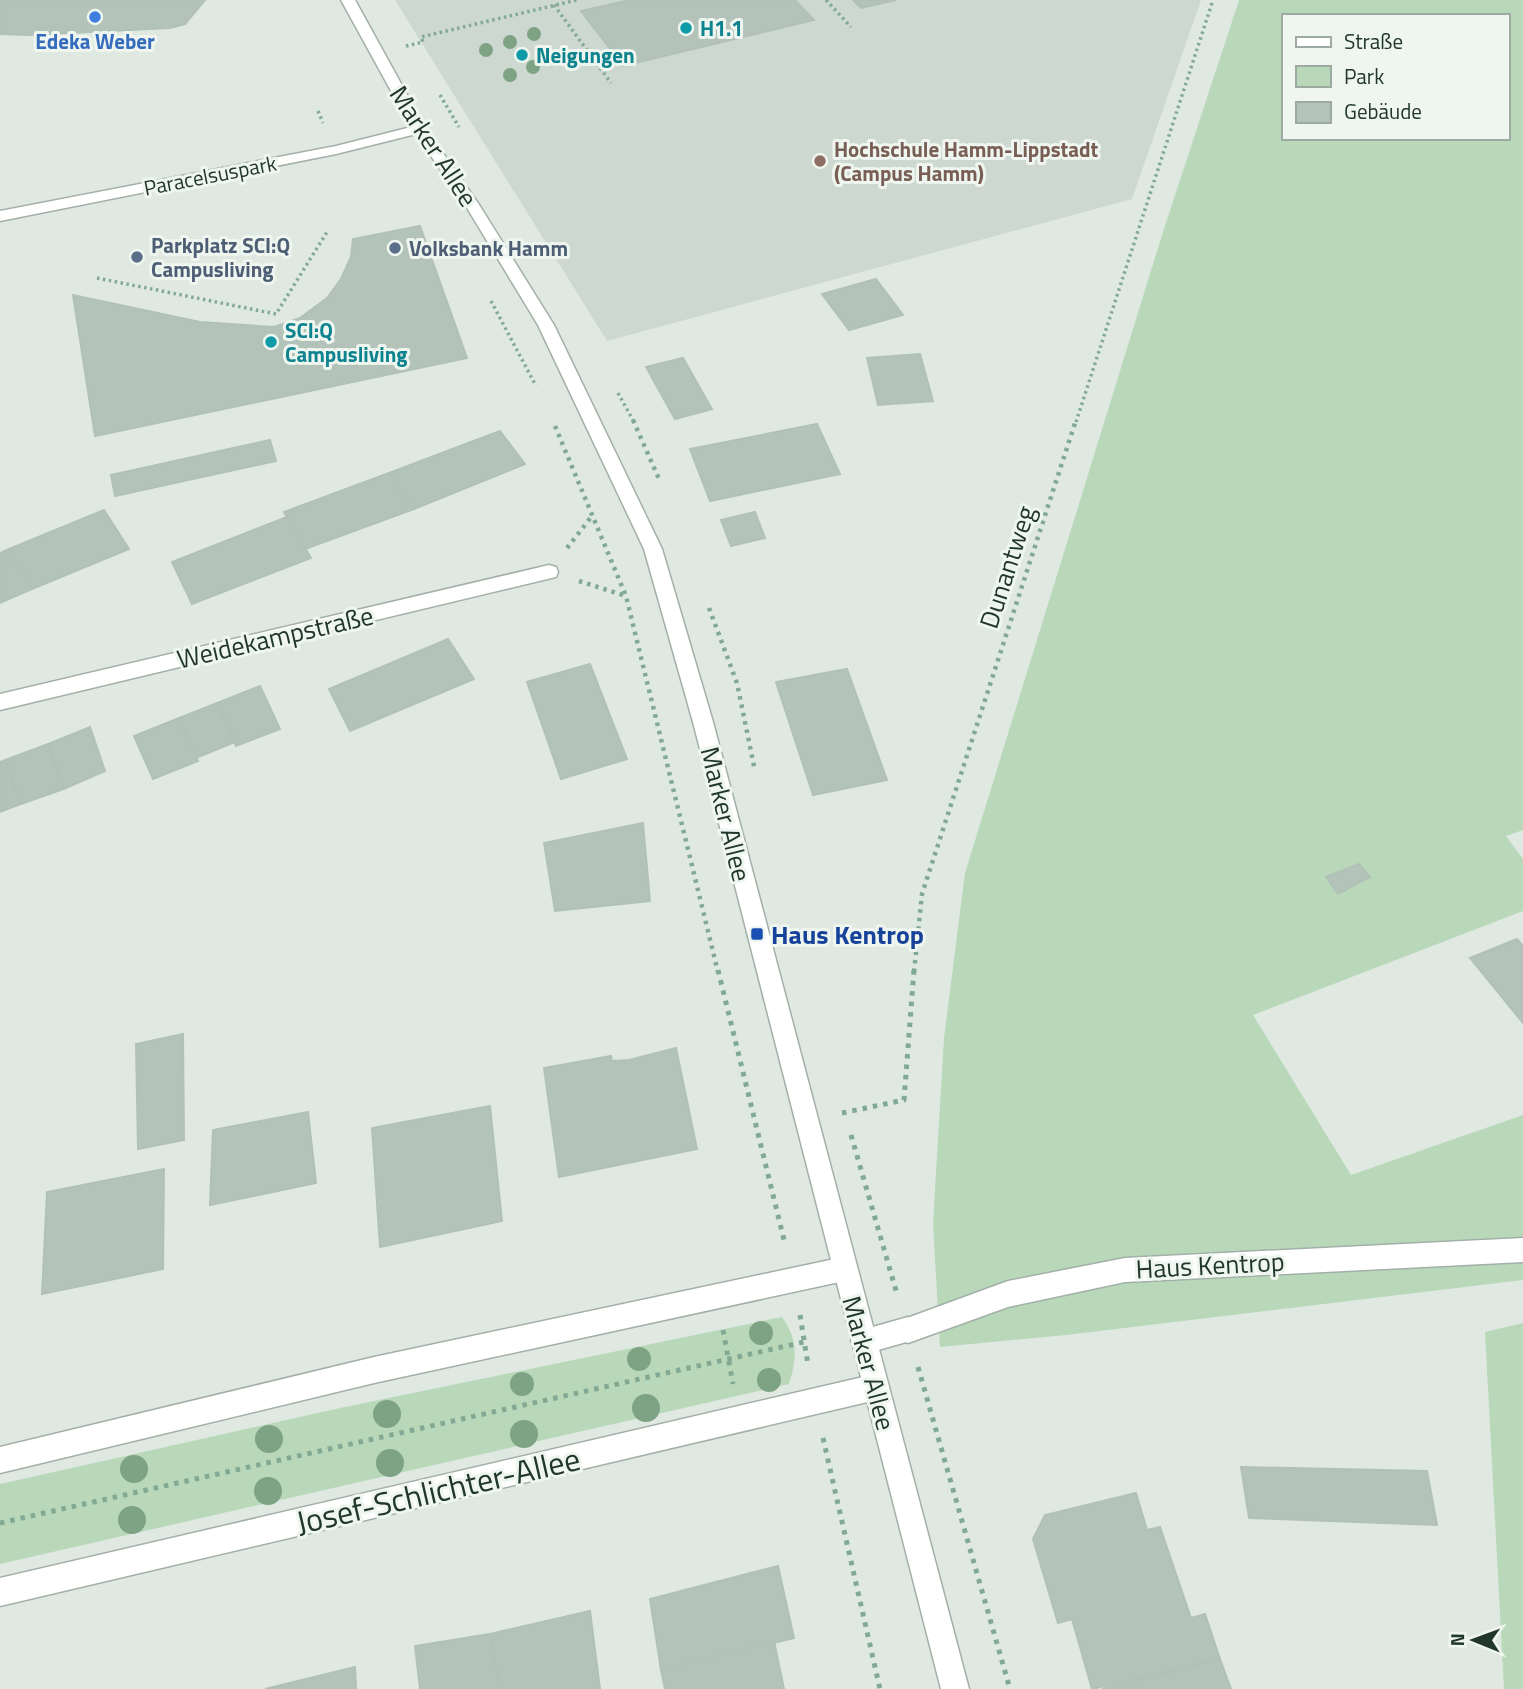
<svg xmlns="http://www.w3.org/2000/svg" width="1523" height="1689" font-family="'Titillium Web',sans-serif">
<rect width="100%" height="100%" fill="#dfe9e2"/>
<path fill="#cdd8d0" d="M395 0H1201L1132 199 607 341Z"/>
<g fill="#b9d8ba" fill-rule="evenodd">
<path d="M1239 0H1523V830L1506 836 1523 859V911L1253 1015 1351 1175 1523 1115V1280L1066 1335 940 1347 933 1224 944 1038 965 873 1162 235ZM1283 16H1507V138H1283Z"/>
<path d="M782 1317C798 1339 797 1359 789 1384L0 1564V1484L340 1408Z"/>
<path d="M1523 1323V1689H1504L1485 1332Z"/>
</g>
<g fill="#b4c3ba" stroke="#b2c1b7" stroke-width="2">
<path d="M0 0H205L185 24 170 28 29 35 0 34Z"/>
<path d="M630 0H795L814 20 623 66 581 11Z"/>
<path d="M853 0H896L861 8Z"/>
<path d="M420 226 467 358 95 436 73 295 200 322 274 327 300 318 327 298 341 279 351 257 353 239Z"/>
<path d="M876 279 903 315 849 330 822 294Z"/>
<path d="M920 354 933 401 878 405 867 358Z"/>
<path d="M683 358 712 409 675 419 646 367Z"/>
<path d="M817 424 840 474 710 501 690 449Z"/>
<path d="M500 431 525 464 414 509 389 473Z"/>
<path d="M270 440 276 461 115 496 111 475Z"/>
<path d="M389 473 414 509 305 549 284 512Z"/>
<path d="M104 510 129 549 32 589 9 549Z"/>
<path d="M755 512 765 538 731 546 721 520Z"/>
<path d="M287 517 311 558 192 604 172 562Z"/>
<path d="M9 549 32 589 0 603V553Z"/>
<path d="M448 639 474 679 350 731 329 689Z"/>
<path d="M590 664 627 759 561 779 527 682Z"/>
<path d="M847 669 887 780 813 795 776 682Z"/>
<path d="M260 686 280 729 236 746 217 703Z"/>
<path d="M217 703 235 742 196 758 179 718Z"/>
<path d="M179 718 198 761 153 779 134 736Z"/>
<path d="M90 727 105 771 64 789 48 744Z"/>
<path d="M48 744 64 789 21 804 5 760Z"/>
<path d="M5 760 21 804 0 812V762Z"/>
<path d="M643 823 650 901 555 911 544 843Z"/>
<path d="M1359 864 1370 877 1338 894 1326 877Z"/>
<path d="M1517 939 1523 946V1023L1470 958Z"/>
<path d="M183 1034 184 1140 138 1149 136 1044Z"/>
<path d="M676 1048 697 1149 559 1177 544 1068 611 1056 612 1061 629 1060Z"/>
<path d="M490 1106 502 1221 380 1247 372 1128Z"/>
<path d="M308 1112 316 1183 210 1205 213 1130Z"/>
<path d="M164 1169 163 1269 42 1294 47 1192Z"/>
<path d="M1241 1467 1427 1471 1437 1525 1249 1518Z"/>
<path d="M1136 1493 1147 1530 1160 1527 1191 1618 1205 1614 1220 1659 1092 1689 1072 1619 1058 1623 1033 1539 1045 1515Z"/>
<path d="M778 1566 794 1638 661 1670 650 1599Z"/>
<path d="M590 1611 600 1689H499L490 1634Z"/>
<path d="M490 1634 499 1689H420L415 1646Z"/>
<path d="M774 1641 784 1689H665L661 1670Z"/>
<path d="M1220 1659 1231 1689H1102Z"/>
<path d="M355 1667 356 1689H265Z"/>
</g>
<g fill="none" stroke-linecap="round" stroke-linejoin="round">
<defs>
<path id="service" d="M1523 1238V1262L1125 1282 1008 1307 908 1343 899 1339 895 1330 899 1321 1008 1281 1125 1258Z"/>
<g id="minor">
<path d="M419 125 424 126V132L336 154 0 221V211L336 146Z"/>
<path d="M549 565 556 567 558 572 556 577 0 710V694Z"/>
<path d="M844 1257 853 1260 857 1269 853 1278 844 1281 374 1383 0 1473V1447L374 1357Z"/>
<path d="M908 1317 917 1321 921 1330 917 1339 864 1354 855 1350 851 1341 855 1332Z"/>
<path d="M876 1374 885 1378 889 1387 885 1396 876 1400 0 1606V1578Z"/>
</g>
<path id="tertiary" d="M341 0H355L426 129 478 203 554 325 662 549 713 722 969 1689H941L693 722 644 549 538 325 464 203 412 129Z"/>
</defs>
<use href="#service" stroke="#a2b0a8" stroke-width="3"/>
<use href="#minor" stroke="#a2b0a8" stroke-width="3"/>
<use href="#tertiary" stroke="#a2b0a8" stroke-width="3"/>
<g stroke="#82a993" stroke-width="3.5" stroke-dasharray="2.5 3.5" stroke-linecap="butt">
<path d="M826 0 851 27"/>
<path d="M554 5 611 83"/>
<path d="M406 46 423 42 421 37 577 0"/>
<path d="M440 95 459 127"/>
<path d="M318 111 323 123"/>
<path d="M97 278 276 314 327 232"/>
<path d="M491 301 536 386"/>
<path d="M618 393 634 422"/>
<path d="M1076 422 1213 0"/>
</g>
<g stroke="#82a993" stroke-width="4.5" stroke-dasharray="3.5 5" stroke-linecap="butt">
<path d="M633 420 659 479"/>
<path d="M555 426 626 596 718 972"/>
<path d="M567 548 592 516"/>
<path d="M579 581 626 596"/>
<path d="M709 608 737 683 755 771"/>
<path d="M914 972 922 894 1076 420"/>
</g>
<g stroke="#82a993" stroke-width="5" stroke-dasharray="4.5 6" stroke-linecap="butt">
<path d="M718 970 785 1244"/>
<path d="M842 1113 904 1100 914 970"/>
<path d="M851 1135 897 1294"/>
<path d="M800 1315 808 1365"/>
<path d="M723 1330 733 1384"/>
<path d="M918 1367 1010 1689"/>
<path d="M823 1438 880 1689"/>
<path d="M0 1523 804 1342"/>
</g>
<use href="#service" fill="#fff" fill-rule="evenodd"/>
<use href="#minor" fill="#fff" fill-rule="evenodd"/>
<use href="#tertiary" fill="#fff" fill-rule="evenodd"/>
</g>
<g fill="#7ea384">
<circle cx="534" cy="34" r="7"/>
<circle cx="510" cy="42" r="7"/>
<circle cx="486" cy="50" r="7"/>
<circle cx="559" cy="58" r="7"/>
<circle cx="533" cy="67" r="7"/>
<circle cx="510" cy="75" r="7"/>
<circle cx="761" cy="1333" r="12"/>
<circle cx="639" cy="1359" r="12"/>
<circle cx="769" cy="1380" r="12"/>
<circle cx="522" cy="1384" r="12"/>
<circle cx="646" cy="1408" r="14"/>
<circle cx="387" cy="1414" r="14"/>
<circle cx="524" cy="1434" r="14"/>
<circle cx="269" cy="1439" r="14"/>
<circle cx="390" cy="1463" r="14"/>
<circle cx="134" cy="1469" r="14"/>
<circle cx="268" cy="1491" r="14"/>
<circle cx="132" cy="1520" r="14"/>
</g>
<circle fill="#3f7fe0" stroke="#eff6f0" stroke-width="2.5" cx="95" cy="17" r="7"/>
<g fill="#0f9aa8" stroke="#eff6f0" stroke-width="2.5">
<circle cx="686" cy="28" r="7"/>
<circle cx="522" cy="55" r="7"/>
<circle cx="271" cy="342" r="7"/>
</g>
<circle fill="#8d6e63" stroke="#eff6f0" stroke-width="2.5" cx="820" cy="161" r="7"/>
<g fill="#5c6f8a" stroke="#eff6f0" stroke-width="2.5">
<circle cx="395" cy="248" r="7"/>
<circle cx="137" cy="257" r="7"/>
</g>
<rect fill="#1a4fb4" stroke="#eff6f0" stroke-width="2.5" x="750" y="927" width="14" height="14" rx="3.5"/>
<g text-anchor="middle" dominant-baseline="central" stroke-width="6" stroke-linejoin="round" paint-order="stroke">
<g font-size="21" font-weight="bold" fill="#0d838f" stroke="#eff6f0" text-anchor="start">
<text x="700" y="28">H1.1</text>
<text x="536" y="55">Neigungen</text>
<text x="285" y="330">SCI:Q<tspan x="285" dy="24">Campusliving</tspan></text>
</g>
<g font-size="21" font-weight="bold" fill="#366cbe" stroke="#eff6f0">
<text x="95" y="41">Edeka Weber</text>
</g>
<g font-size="21" font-weight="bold" fill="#785e54" stroke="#eff6f0" text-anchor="start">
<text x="834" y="149">Hochschule Hamm-Lippstadt<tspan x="834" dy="24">(Campus Hamm)</tspan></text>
</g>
<g font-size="21" fill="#21372c" stroke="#eff6f0">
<text transform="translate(210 175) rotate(-11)">Paracelsuspark</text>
</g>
<g font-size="21" font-weight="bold" fill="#4e5e75" stroke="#eff6f0" text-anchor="start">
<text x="151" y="245">Parkplatz SCI:Q<tspan x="151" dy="24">Campusliving</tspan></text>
<text x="409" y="248">Volksbank Hamm</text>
</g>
<g font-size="26" fill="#21372c" stroke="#eff6f0">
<text transform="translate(434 146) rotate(57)">Marker Allee</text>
<text transform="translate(1007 567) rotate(-72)">Dunantweg</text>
<text transform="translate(275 637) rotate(-13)">Weidekampstraße</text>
<text transform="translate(726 814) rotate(76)">Marker Allee</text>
<text transform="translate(1210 1265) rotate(-3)">Haus Kentrop</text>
<text transform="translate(869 1363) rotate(75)">Marker Allee</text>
</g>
<g font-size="26" font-weight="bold" fill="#164399" stroke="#eff6f0" text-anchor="start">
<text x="771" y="934">Haus Kentrop</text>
</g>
<g font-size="32" fill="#21372c" stroke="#eff6f0">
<text transform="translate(438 1490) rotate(-13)">Josef-Schlichter-Allee</text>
</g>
</g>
<rect x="1282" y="14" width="228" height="126" fill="#eff6f0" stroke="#9daaa2" stroke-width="2"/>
<rect x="1296" y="37" width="35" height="10" fill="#ffffff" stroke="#9daaa2" stroke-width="2"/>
<text x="1344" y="49" font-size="21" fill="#21372c">Straße</text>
<rect x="1296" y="66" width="35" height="21" fill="#b9d8ba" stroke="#9daaa2" stroke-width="2"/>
<text x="1344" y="84" font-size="21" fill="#21372c">Park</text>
<rect x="1296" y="102" width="35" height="21" fill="#b4c3ba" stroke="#9daaa2" stroke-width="2"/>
<text x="1344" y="119" font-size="21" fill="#21372c">Gebäude</text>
<g transform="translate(1474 1640) rotate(271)" stroke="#eff6f0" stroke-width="5" paint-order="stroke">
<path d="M0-5L12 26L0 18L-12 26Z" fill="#21372c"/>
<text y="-10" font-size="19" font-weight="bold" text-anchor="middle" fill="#21372c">N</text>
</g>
</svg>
